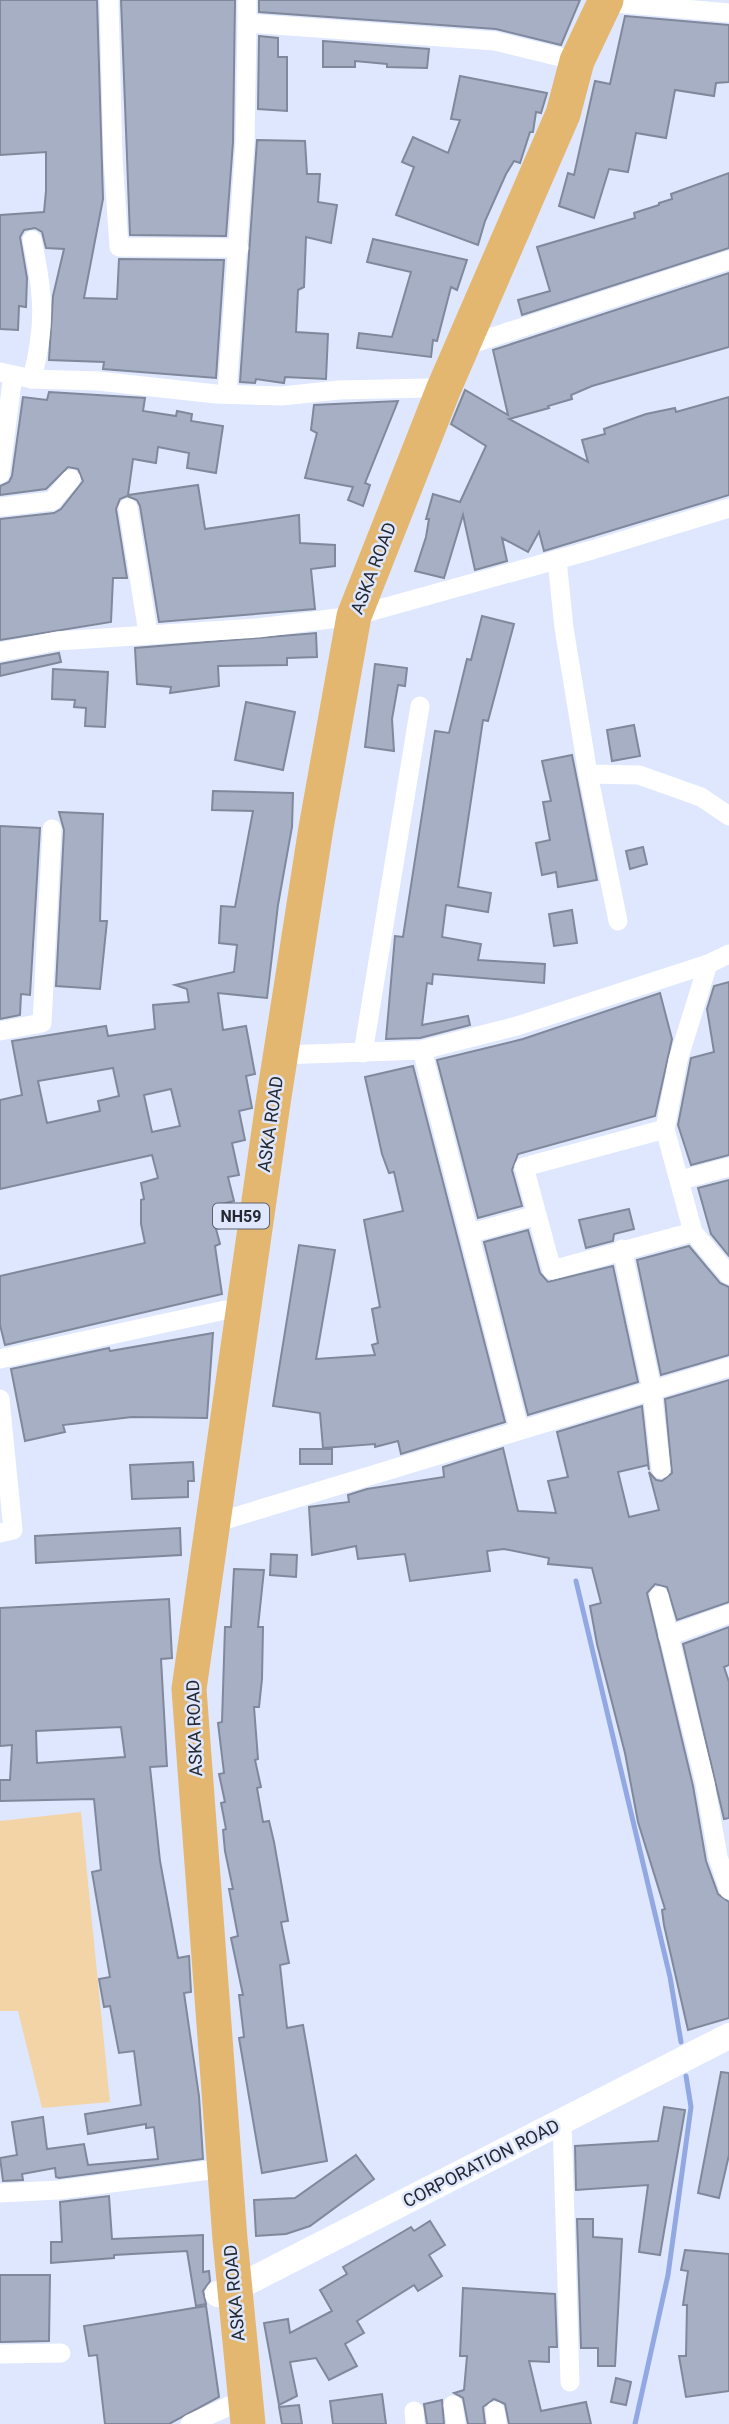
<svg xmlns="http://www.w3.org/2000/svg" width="729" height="2424" font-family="Roboto,sans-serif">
<rect width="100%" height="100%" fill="#dee7fd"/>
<path fill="#f3d4a6" d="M81 1812 110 2102 42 2108 18 2011H0V1821Z"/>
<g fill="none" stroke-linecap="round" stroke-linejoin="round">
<g stroke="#91a8e3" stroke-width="5">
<path d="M576 1581 670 1977 681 2042"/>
<path d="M635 2424 668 2275 691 2107 686 2076"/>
</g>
</g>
<g fill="#a6afc4" stroke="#80889c" stroke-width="2" fill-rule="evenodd">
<path d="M0 0H97L103 199 84 298 117 299 119 259 224 260 216 378 103 369 104 362 49 360 53 296 64 249 46 248 42 232 35 228 24 230 20 237 27 278 26 307 19 306 18 330 0 329V215L44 212 46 191V152L0 155Z"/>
<path d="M121 0H235L233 142 226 236 130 235Z"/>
<path d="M259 0H580L561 45 496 29 259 12Z"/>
<path d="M625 16 729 25V82L716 83 714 96 675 90 666 138 636 133 628 172 609 169 594 218 559 206 568 173 574 175 595 81 610 84Z"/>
<path d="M259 36 278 38V57H287V111L258 109Z"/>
<path d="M323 41 429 49 427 68 387 67V64L355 61V67H323Z"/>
<path d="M460 76 547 93 541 113 536 112 533 132H530L520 163 514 161 506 174 485 221 478 245 396 215 414 167 402 162 413 137 448 153 460 120 451 119Z"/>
<path d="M257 140 305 141 307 174H320L318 202 337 205 331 243 306 237 304 287 298 290 296 332 328 334 326 379 285 377 284 383 256 379 255 383 240 382Z"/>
<path d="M729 173V248L522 315 518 300 550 291 537 247 635 218 634 213 659 205V203L672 199 671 194Z"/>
<path d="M373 239 467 260 457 290 451 287 437 341 433 340 431 357 357 348 359 333 392 337 411 272 367 262Z"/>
<path d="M729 273V347L592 386 571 395 572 399 548 406 549 408 509 419 588 462 582 440 605 434 604 429 646 414 675 408 676 412 729 397V495L544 551 539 532 528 552 502 538 507 561 475 570 463 515 444 578 415 571 426 537 429 519H426L433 494 460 502 486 446 451 424 465 390 508 415 493 350Z"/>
<path d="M49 392 145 398 143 411 176 416 177 411 192 414 191 421 223 426 216 473 187 468 189 453 158 447 156 463 133 459 128 495 198 485 205 529 299 515 300 543 335 545V566L311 569 315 609 159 622 140 506 137 500 127 496 120 499 116 509 127 578H113L111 622 0 640V519L54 513 61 509 83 481 78 469 68 467 46 489 0 495V486L9 482 12 476 23 397 47 400Z"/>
<path d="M398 401 365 483 370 485 363 506 348 500 353 487 305 478 317 433 311 430 314 405Z"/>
<path d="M482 616 514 624 488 721 483 720 458 887 491 893 488 912 446 905 442 937 481 944 478 960 545 964 544 983 433 974 432 984 427 983 422 1025 468 1016 470 1025 420 1038 386 1039 395 936 403 937 435 731 449 733 467 659 471 660Z"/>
<path d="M316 633 317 657 287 658V665L218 666 219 686 170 693 171 687 137 684 135 648Z"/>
<path d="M59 653 61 662 0 676V664Z"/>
<path d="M375 664 407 668 405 686 398 685 392 719 394 751 365 747Z"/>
<path d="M53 669 108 672 105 727 85 726 86 708 74 707 75 700 52 699Z"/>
<path d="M246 702 295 712 283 770 235 760Z"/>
<path d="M634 725 640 756 612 761 607 730Z"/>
<path d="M572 755 597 880 558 887 556 872 542 875 536 843 550 840 543 802 551 801 542 761Z"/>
<path d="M213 791 293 793 292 827 278 905 267 998 218 993 223 1030 246 1026 255 1074 246 1076 252 1108 239 1111 245 1140 232 1143 239 1175 228 1177 234 1201 222 1204 227 1227 216 1229 220 1244 215 1246 222 1294 5 1345 0 1325V1276L145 1243 141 1224V1200L144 1199 141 1183 158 1178 152 1155 0 1189V1100L22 1095 12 1041 106 1026 108 1036 155 1029 153 1005 189 1002 187 989 175 985 234 972 237 945 219 943 221 906 235 907 253 811 212 810ZM113 1068 119 1096 98 1101 100 1111 47 1123 38 1081ZM171 1089 180 1126 152 1132 144 1095Z"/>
<path d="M59 812 103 814 100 921H107L100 989 56 986 64 830Z"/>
<path d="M0 826 40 828 30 995 21 994 20 1015 0 1019Z"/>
<path d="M643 847 647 864 630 869 626 851Z"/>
<path d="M572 910 577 943 554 946 549 914Z"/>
<path d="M729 982V1155L691 1165 678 1125 690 1063 691 1058 714 1052 707 1009 714 986Z"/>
<path d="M660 993 672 1039 655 1116 518 1154 512 1170 522 1206 478 1218 437 1060 523 1039Z"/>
<path d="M413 1066 505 1422 401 1454 398 1441 375 1447V1444L323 1448 320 1413 273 1406 299 1245 335 1250 316 1359 375 1355 372 1345 378 1343 372 1309 380 1307 364 1220 403 1211 394 1172 389 1173 382 1154 365 1077Z"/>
<path d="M729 1180V1256L711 1234 698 1188Z"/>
<path d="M629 1209 634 1229 614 1234 613 1241 586 1248 579 1220Z"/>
<path d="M528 1230 540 1273 548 1282 613 1266 638 1382 528 1415 484 1242Z"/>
<path d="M689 1246 720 1283 729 1287V1355L661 1375 637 1260Z"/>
<path d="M213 1333 207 1418 132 1417 63 1425 65 1432 25 1441 11 1369 109 1348 110 1351Z"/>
<path d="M729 1380V1602L677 1620 667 1587 655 1584 647 1593 693 1786 706 1861 718 1894 729 1902V2018L688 2030 664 1925 662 1910 665 1909 638 1822 625 1753 597 1644 590 1606 601 1603 592 1568 548 1564 549 1558 504 1549 487 1551 490 1571 410 1581 405 1554 358 1559 356 1546 312 1555 309 1507 349 1502 348 1495 367 1489 444 1477 443 1467 503 1448 518 1511 556 1513 548 1481 568 1477 557 1432 642 1406 649 1470 648 1465 618 1472 629 1517 659 1510 649 1472 656 1480 662 1481 672 1473 665 1399Z"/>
<rect x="300" y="1449" width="32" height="15"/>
<path d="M193 1462 194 1481H188V1497L132 1499 130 1465Z"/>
<path d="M180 1528 181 1555 36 1563 35 1536Z"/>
<path d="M271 1554 297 1555 296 1577 270 1575Z"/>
<path d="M234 1569 264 1570 258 1627H263L262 1679 259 1707H254L258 1759 255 1760 261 1787 257 1788 263 1822 269 1821 274 1842 288 1921 281 1922 289 1963 280 1965 287 2028 303 2025 327 2161 262 2173 239 2038 244 2037 239 1995H243L231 1938 238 1936 229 1889H233L225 1851 223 1830 226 1829 221 1803 225 1802 219 1774 224 1773 218 1723 222 1722 225 1627H231Z"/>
<path d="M169 1599 172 1658 161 1659 167 1766 150 1767 160 1861 178 1958 189 1956 191 1992 184 1993 199 2096 203 2159 59 2178 56 2177 55 2168 22 2174 23 2180 3 2181 0 2158 17 2155 12 2122 43 2117 47 2149 84 2144 88 2165 158 2159 154 2127 146 2128V2124L88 2134 85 2114 141 2105 134 2051 119 2053 110 2006 104 2007 99 1979 110 1977 92 1872 101 1870 94 1799 0 1801V1780H10L12 1745 0 1746V1608ZM121 1727 125 1757 37 1763 36 1731Z"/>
<path d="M729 1627V1665L724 1667 729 1682V1818L724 1819 683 1644Z"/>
<path d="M721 2072 729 2073V2155L719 2198 698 2193Z"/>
<path d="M664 2107 685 2110 660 2255 639 2252 648 2185 576 2190 575 2146 658 2141Z"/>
<path d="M356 2155 374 2179 310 2226 286 2234 256 2236 254 2200 295 2198Z"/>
<path d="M109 2196 112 2239 203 2235V2272L209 2271 210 2281 203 2291 206 2304 196 2306 187 2251 114 2255V2258L51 2263V2242H62L60 2202Z"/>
<path d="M577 2219H593V2237L622 2239 615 2366H598V2348H581Z"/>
<path d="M430 2221 445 2245 429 2255 442 2276 418 2291 414 2285 357 2321 364 2333 345 2344 357 2366 329 2380 316 2358 290 2362 297 2396 279 2405 264 2323 288 2319 290 2333 332 2311 320 2290 347 2274 343 2267 411 2227 414 2231Z"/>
<path d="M685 2250 729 2254V2391L686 2397 679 2356H686L687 2305H683L688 2271 681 2270Z"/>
<path d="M0 2275H50L49 2341 0 2342Z"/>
<path d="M463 2288 555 2294 557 2347H549V2362L529 2361 541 2411 586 2402 591 2424H509L505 2404 494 2399 483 2407 485 2424H468L463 2398 454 2393 464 2390 467 2356H460Z"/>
<path d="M206 2306 219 2397 169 2424H105L97 2355 89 2356 84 2326Z"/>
<path d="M616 2378 631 2382 626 2405 611 2402Z"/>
<path d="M382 2394 386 2424H333L330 2401Z"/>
<path d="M442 2400 444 2424H427L424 2404Z"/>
<path d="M299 2405 302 2424H282L279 2407Z"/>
</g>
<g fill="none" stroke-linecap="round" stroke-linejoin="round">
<g stroke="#fff" stroke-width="19">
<path d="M109 0 113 158 119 247 239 248"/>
<path d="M247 0V23L495 41 577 61"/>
<path d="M605 2 729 13"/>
<path d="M462 347 729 260"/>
<path d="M0 372 32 379 98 381 216 394 282 396 339 390 428 388"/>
<path d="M32 379C46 324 44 295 32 240"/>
<path d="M227 392 245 143 247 23"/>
<path d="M0 474 13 375"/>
<path d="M0 507 52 501 71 479"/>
<path d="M128 508 148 633"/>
<path d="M557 560 564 628 588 774 639 775 701 797 729 816"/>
<path d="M0 652 57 641 258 628 354 616 592 550 729 508"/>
<path d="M588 774 618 921"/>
<path d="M708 964 678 1060 665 1129 693 1232 729 1275"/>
<path d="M0 1031 42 1023 52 829"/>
<path d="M422 1050 519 1429"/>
<path d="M363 1053 420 706"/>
<path d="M281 1055 422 1050 517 1026 708 964 729 954"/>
<path d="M665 1129 524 1167 552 1270 693 1232"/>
<path d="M681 1180 729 1167"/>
<path d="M471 1233 537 1215"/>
<path d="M622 1249 652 1390 661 1469"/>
<path d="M0 1359 225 1310"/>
<path d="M0 1399 13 1530 0 1533"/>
<path d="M208 1525 729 1367"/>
<path d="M659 1596 705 1783 718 1857 729 1890"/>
<path d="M668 1636 729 1614"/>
<path d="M562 2121 570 2382"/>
<path d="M0 2193 58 2190 225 2168"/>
<path d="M0 2354 61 2353"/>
<path d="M453 2405 456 2424"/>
<path d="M414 2411 415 2424"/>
<path d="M495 2411 497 2424"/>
<path d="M190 2424 229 2406"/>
</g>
<path stroke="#fff" stroke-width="26" d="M218 2294 234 2289 729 2036"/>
<path stroke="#e4b771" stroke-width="35" d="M248 2424 230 2239 189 1689 273 1103 316 828 354 616 444 388 563 114 577 61 606 0"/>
</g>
<g text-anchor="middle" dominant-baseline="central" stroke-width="5" stroke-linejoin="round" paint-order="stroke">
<rect fill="#dee7fd" stroke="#5c616e" stroke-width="2" x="213" y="1203.5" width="56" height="25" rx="5"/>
<g font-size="16" font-weight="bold" fill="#242830">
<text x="241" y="1216">NH59</text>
</g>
<g font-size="18" fill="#242830" stroke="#dee7fd">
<text transform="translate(373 568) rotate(-69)">ASKA ROAD</text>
<text transform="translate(270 1124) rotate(-82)">ASKA ROAD</text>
<text transform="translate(194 1728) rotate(-92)">ASKA ROAD</text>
<text transform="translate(481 2163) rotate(-27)">CORPORATION ROAD</text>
<text transform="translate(234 2293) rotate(-95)">ASKA ROAD</text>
</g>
</g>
</svg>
